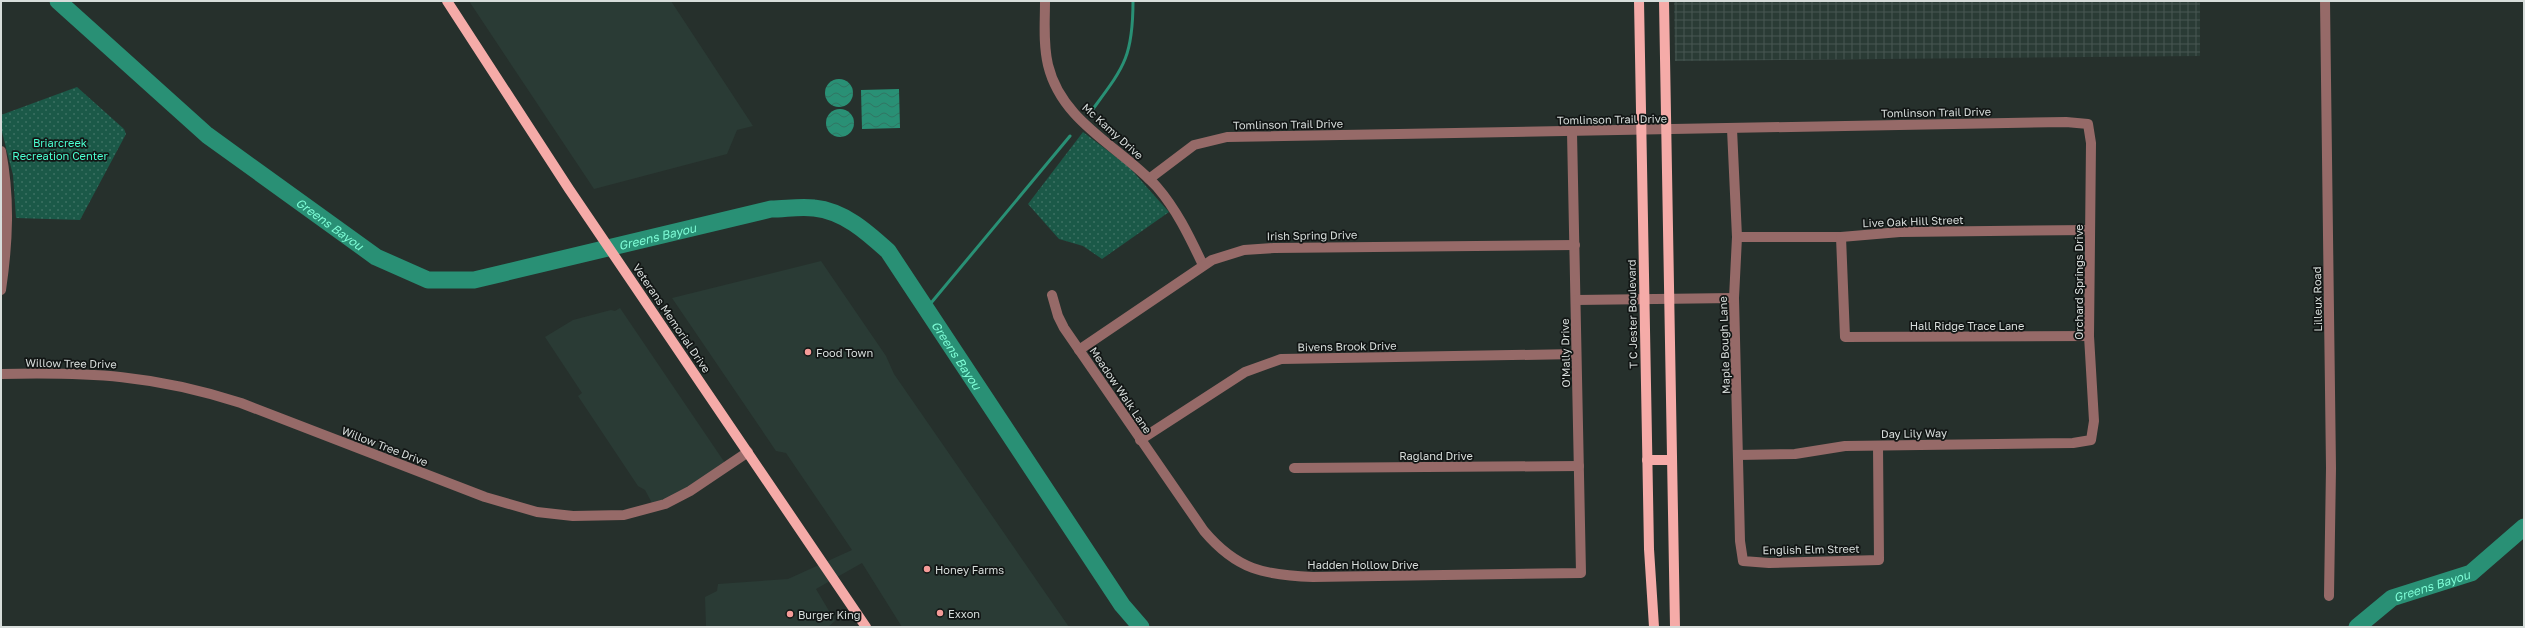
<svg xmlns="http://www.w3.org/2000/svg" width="2525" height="628" font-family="'Golos Text',sans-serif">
<defs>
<pattern id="industrial-grid" width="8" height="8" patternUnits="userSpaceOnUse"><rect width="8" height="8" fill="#2a3b35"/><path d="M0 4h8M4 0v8" fill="none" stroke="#485752"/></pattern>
<pattern id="grass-dots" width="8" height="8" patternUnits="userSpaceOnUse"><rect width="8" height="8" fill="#1b5948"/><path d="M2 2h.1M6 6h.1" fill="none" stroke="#3b7062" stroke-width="1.8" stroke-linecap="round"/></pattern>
<pattern id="water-waves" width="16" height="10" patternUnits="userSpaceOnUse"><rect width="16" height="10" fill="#299075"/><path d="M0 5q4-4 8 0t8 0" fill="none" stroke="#317563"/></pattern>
</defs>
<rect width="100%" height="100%" fill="#26302c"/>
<g fill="#2a3b35">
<path d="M469 1H671L753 126 737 130 727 154 594 189Z"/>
<path d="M821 261 886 356 894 374 1069 627H902L862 563 816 589 835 621 828 627H706L705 597 717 591 718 584 788 579 852 550 786 453 776 451 672 298Z"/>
<path d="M620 308 725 463 675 496 652 503 645 490 638 486 578 396 582 393 545 337 573 320 611 310 615 311Z"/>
</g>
<path fill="url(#industrial-grid)" d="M1674 1H2200V56L1675 61Z"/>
<g fill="url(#grass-dots)">
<path d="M77 87 124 129 126 134 80 220 16 218 13 175 1 128V115Z"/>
<path d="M1083 132 1128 166 1169 212 1102 259 1083 246 1059 239 1028 204Z"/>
</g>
<g fill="url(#water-waves)">
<circle cx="839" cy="93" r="14"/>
<path d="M899 89 900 128 862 129 861 90Z"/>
<circle cx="840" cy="123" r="14"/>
</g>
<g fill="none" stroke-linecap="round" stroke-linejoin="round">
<g stroke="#299075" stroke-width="3">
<path d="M1090 113C1123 68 1133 59 1133 1"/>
<path d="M926 309 1070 136"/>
</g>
<g stroke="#299075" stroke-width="17">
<path id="s1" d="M58 1 207 135 376 257 428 280H474L771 209C785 209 800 206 814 208 844 211 867 232 888 251L1122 605 1141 627"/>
<path id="s2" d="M2357 627 2392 598 2471 573 2524 527"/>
</g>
<g stroke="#966a68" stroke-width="10">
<path d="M1045 1C1045 22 1043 44 1048 65 1062 123 1120 146 1157 187 1177 210 1190 238 1203 265"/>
<path d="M2325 1 2331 468 2329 596"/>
<path d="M1732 129 1737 237 1734 298 1740 541 1743 561 1769 563 1879 560 1878 446"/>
<path d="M1 151C10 198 8 242 1 290"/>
<path d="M1149 179 1194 145 1227 137 2066 122 2088 124 2091 143 2089 336 2094 421 2091 440 2073 443 1845 446 1795 454 1738 455"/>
<path d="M1737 237H1841L1900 232 2090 230"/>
<path d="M1841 237 1845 337 2089 336"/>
<path d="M1052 295 1058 316 1064 328 1204 531C1237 570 1264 575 1313 577L1581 573 1572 132"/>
<path d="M1576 300 1734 298"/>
<path d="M1079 350 1212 260 1244 250 1274 248 1575 245"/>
<path d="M1 374C91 372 154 375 241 403L485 497 537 512 573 516 624 515 665 504 690 491 748 452"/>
<path d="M1140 440 1245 372 1281 359 1576 354"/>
<path d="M1294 468 1579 466"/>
</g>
<g stroke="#f5aba8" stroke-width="10">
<path d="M447 1 569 189 866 627"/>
<path d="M1639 1 1649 549 1654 627"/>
<path d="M1664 1 1675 627"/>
<path d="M1647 460H1671"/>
</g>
</g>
<g fill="#f59b98" stroke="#121615" stroke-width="1.5">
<circle cx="808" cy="352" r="4"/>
<circle cx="927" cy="569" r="4"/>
<circle cx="940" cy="613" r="4"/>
<circle cx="790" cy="614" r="4"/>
</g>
<g text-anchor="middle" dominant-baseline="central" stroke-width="3.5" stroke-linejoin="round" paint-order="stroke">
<g font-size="11" fill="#d7dddb" stroke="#121615">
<text transform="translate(1936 112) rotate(-1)">Tomlinson Trail Drive</text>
<text transform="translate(1612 119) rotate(-1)">Tomlinson Trail Drive</text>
<text transform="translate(1288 124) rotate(-1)">Tomlinson Trail Drive</text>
<text transform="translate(1113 131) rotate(42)">Mc Kamy Drive</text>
<text transform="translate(1913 221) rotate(-2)">Live Oak Hill Street</text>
<text transform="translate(1312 235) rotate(-1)">Irish Spring Drive</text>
<text transform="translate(2078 282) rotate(-90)">Orchard Springs Drive</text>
<text transform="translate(2317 299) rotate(-91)">Lilleux Road</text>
<text transform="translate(1632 314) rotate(-91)">T C Jester Boulevard</text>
<text transform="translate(672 318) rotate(56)">Veterans Memorial Drive</text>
<text x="1967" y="325">Hall Ridge Trace Lane</text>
<text transform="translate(1724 345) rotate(-92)">Maple Bough Lane</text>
<text transform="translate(1347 346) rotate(-1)">Bivens Brook Drive</text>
<text transform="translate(1565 353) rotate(-91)">O'Mally Drive</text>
<text transform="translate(71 363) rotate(1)">Willow Tree Drive</text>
<text transform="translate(1121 390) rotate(56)">Meadow Walk Lane</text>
<text transform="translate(1914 433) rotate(-1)">Day Lily Way</text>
<text transform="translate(385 446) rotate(21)">Willow Tree Drive</text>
<text x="1436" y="455">Ragland Drive</text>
<text transform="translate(1811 549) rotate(-1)">English Elm Street</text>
<text x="1363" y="564">Hadden Hollow Drive</text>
</g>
<g font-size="11" fill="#4afed0" stroke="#121615">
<text x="60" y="142">Briarcreek<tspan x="60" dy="13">Recreation Center</tspan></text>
</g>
<g font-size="11" fill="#d7dddb" stroke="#121615" text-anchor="start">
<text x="816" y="352">Food Town</text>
<text x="935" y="569">Honey Farms</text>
<text x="948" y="613">Exxon</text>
<text x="798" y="614">Burger King</text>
</g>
<g font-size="12" font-style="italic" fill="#7efcd6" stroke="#121615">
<text stroke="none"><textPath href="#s1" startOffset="352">Greens Bayou</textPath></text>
<text stroke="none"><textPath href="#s1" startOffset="700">Greens Bayou</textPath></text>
<text stroke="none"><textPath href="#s1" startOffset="1072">Greens Bayou</textPath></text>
<text stroke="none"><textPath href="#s2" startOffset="87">Greens Bayou</textPath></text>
</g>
</g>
<rect width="2525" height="628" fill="none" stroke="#d7dddb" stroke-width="4"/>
</svg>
